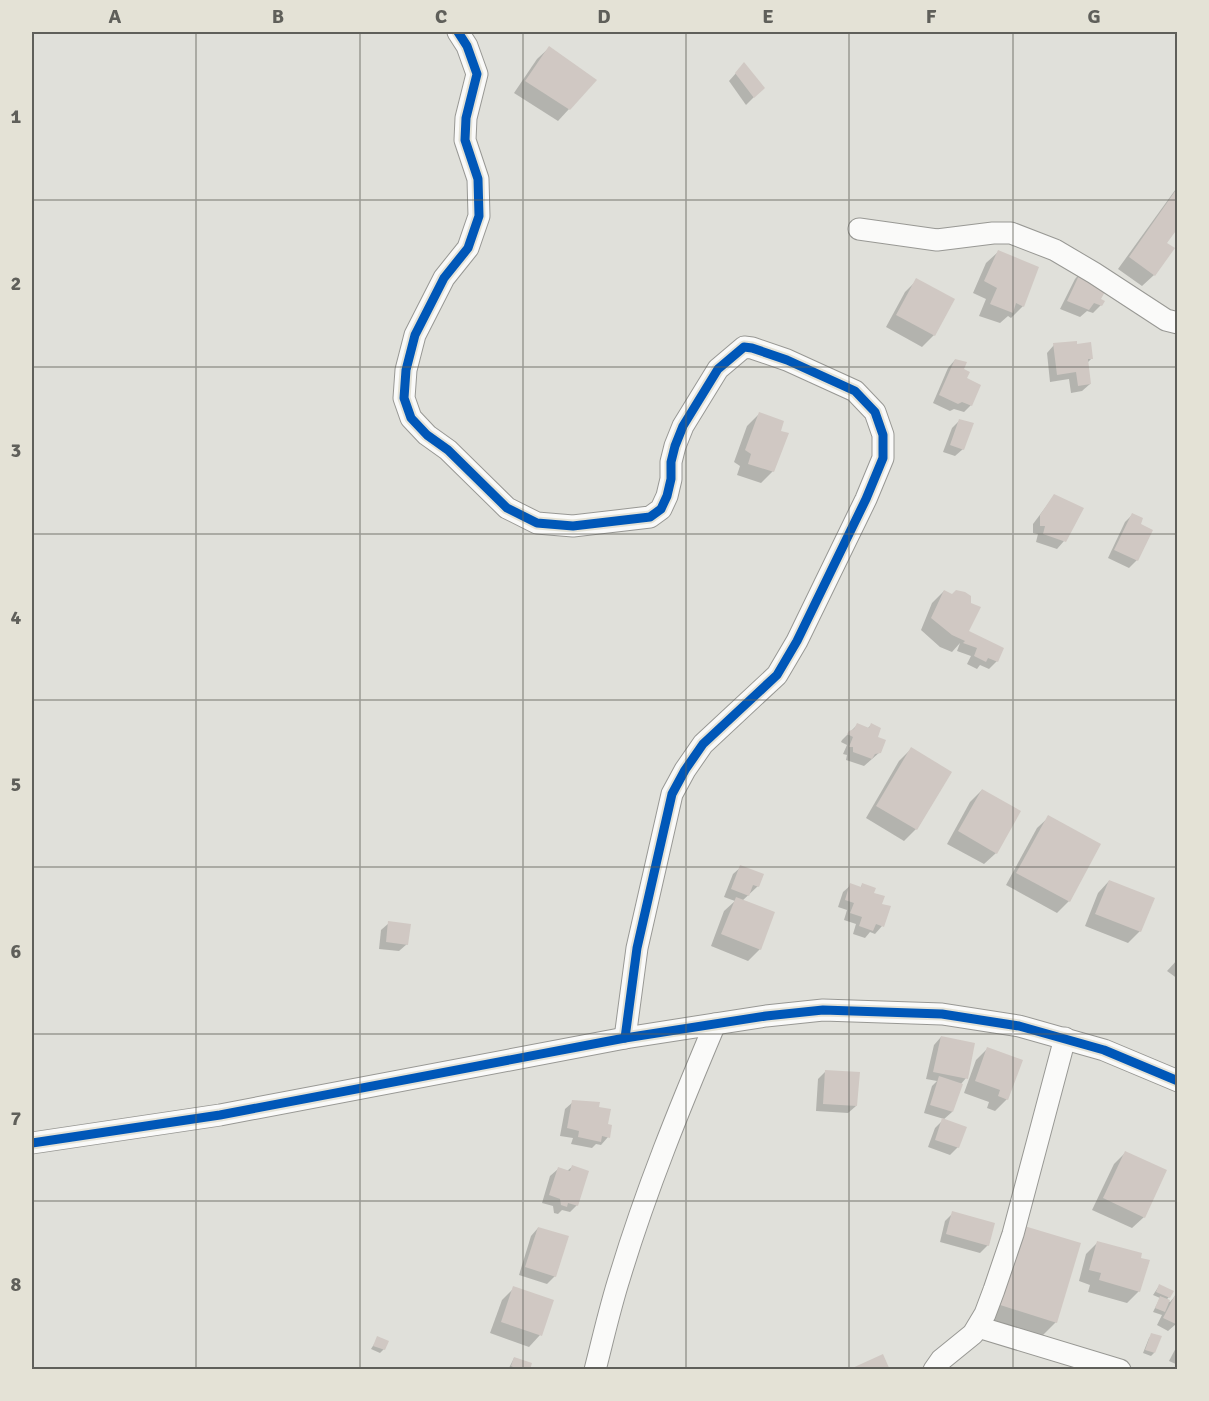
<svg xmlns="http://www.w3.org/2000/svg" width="1209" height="1401" font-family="Signika,sans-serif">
<rect width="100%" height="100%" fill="#e0e0da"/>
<g fill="#0003">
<path d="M549 48 569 109 558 121 514 93 537 59Z"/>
<path d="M737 72 763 88 746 105 729 81Z"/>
<path d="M1178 186V230L1175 228 1165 243 1154 275 1142 286 1118 269Z"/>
<path d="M998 252 1023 306 1011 318 1008 316 1000 323 979 316 986 299 973 293 986 263Z"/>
<path d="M1082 271 1101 305 1093 313 1087 311 1080 317 1060 309 1075 279Z"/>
<path d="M917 280 934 335 922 347 886 327 905 292Z"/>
<path d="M1054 345 1092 358 1087 363 1090 384 1082 391 1071 393 1069 379 1050 382 1047 353Z"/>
<path d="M955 360 963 369 971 405 964 412 954 409 950 411 933 403 948 368Z"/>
<path d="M759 414 773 471 761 483 737 475 740 466 734 462 747 426Z"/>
<path d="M959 421 963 449 955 456 943 452 952 428Z"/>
<path d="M1054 496 1064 541 1057 549 1036 542 1038 534 1033 533V524Z"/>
<path d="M1133 514 1139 524 1137 560 1129 568 1108 558 1125 522Z"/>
<path d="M944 591 965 638 997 661 989 669 980 665 977 669 967 664 971 656 957 651 960 643 952 652 940 647 921 630 932 603Z"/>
<path d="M857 725 867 729 871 725 880 752 864 766 846 760 847 755 843 754 847 745 841 742 842 740Z"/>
<path d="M911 749 949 772 916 829 904 841 866 818 899 761Z"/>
<path d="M982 790 996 853 984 864 947 844 970 802Z"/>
<path d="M1049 817 1099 844 1069 901 1057 913 1006 885 1037 828Z"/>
<path d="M741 867 758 886 742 901 760 949 748 961 711 946 724 911 735 901 724 897 733 874Z"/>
<path d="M1109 881 1140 931 1128 943 1085 926 1098 893Z"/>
<path d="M851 885 860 888 862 885 880 905 882 926 875 934 870 932 865 938 853 934 856 924 844 920 847 910 838 907 843 892Z"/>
<path d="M389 923 407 944 399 951 379 949 381 930Z"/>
<path d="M1178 959V979L1167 971Z"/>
<path d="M941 1037 966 1078 961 1084 952 1112 943 1120 958 1147 950 1155 928 1147 935 1128 944 1119 924 1113 932 1086 937 1081 926 1079 934 1045Z"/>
<path d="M988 1048 1007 1099 995 1111 987 1108 989 1102 964 1093 976 1060Z"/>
<path d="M826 1071 856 1106 848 1113 816 1111 818 1079Z"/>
<path d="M573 1102 598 1108 606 1126 608 1137 601 1145 596 1144 592 1148 571 1144 573 1138 560 1136 565 1109Z"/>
<path d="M1125 1153 1144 1217 1132 1228 1092 1210 1114 1164Z"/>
<path d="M572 1167 577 1205 570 1212 562 1210 558 1214 554 1213 553 1206 542 1203 550 1176 558 1169 567 1171Z"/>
<path d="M953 1213 988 1245 980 1253 940 1242 945 1221Z"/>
<path d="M538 1228 555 1276 547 1284 519 1275 531 1236Z"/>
<path d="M1006 1242 1056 1322 1040 1338 982 1320Z"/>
<path d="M1098 1242 1139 1291 1127 1303 1088 1292 1090 1285 1079 1281 1086 1254Z"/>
<path d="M1159 1286 1169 1297 1166 1300 1170 1302 1175 1296 1176 1324 1168 1331 1157 1325 1162 1315 1153 1312 1160 1298 1153 1295Z"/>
<path d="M514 1288 540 1335 529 1347 490 1333 502 1300Z"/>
<path d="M1152 1335 1154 1353 1151 1356 1143 1353 1149 1338Z"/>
<path d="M378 1338 384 1349 380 1353 371 1349Z"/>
<path d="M1178 1344V1365L1169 1361Z"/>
<path d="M514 1358 528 1370H508Z"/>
</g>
<g fill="#d0c8c3">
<path d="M549 46 597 80 570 110 525 81Z"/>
<path d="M744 62 765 88 754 98 735 73Z"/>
<path d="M1178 187V228L1167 243 1175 248 1155 276 1129 257Z"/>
<path d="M998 250 1039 267 1024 307 1016 303 1013 313 990 304 997 288 984 281Z"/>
<path d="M1082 269 1107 288 1101 299 1105 301 1102 306 1094 303 1089 310 1067 301Z"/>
<path d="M916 278 955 299 935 336 896 315Z"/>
<path d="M1077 341V344L1091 342 1093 359H1088L1091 384 1078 386 1076 372 1057 375 1053 343Z"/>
<path d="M955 359 967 362 964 369 970 372 967 378 981 385 972 406 962 402 958 404 939 395Z"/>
<path d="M759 412 784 421 781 431 789 433 774 472 748 464 751 454 745 450Z"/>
<path d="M959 419 974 423 964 450 950 445Z"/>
<path d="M1054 494 1084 508 1066 542 1043 534 1045 526H1040V515Z"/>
<path d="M1132 513 1143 518 1141 524 1153 530 1138 561 1114 550Z"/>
<path d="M944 590 952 594 956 590 965 592 971 596V603L981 607 969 631 1004 648 998 662 988 658 986 662 974 656 977 648 963 643 965 641 952 635 931 618Z"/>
<path d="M857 723 869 728 871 723 881 728 878 737 886 740 881 753 875 754 872 759 853 752V747H849L853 737 847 734 849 731 854 729Z"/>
<path d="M911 747 952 772 917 830 876 806Z"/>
<path d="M982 789 1021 811 997 854 958 831Z"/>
<path d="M1048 815 1101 844 1070 902 1016 873Z"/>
<path d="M740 865 764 874 759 887 753 885 749 896 731 889Z"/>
<path d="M1109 880 1155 898 1141 932 1095 914Z"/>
<path d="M850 883 861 887 862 883 876 888 874 893 885 896 882 904 891 906 884 927 876 924 873 931 859 926 862 917 850 913 854 903 845 900Z"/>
<path d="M736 897 775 912 761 950 721 934Z"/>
<path d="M388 921 411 924 408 945 386 942Z"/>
<path d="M941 1036 975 1043 968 1079 933 1072Z"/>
<path d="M987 1047 1023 1060 1008 1100 998 1096 1000 1090 975 1081Z"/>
<path d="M825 1070 860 1072 857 1106 823 1104Z"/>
<path d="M939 1076 963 1084 953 1112 930 1105Z"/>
<path d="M572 1100 600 1102 599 1107 611 1109 608 1124 612 1125 610 1138 602 1136 601 1142 578 1137 579 1131 567 1128Z"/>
<path d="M942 1118 967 1127 959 1148 935 1140Z"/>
<path d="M1125 1151 1167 1170 1145 1218 1103 1198Z"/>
<path d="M572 1165 589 1171 578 1206 568 1203 567 1207 561 1205 560 1199 549 1195 558 1167 570 1171Z"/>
<path d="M952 1211 995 1223 989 1246 946 1234Z"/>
<path d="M1021 1225 1081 1243 1057 1323 997 1304Z"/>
<path d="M538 1227 569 1236 556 1277 525 1267Z"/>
<path d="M1097 1241 1142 1253 1141 1258 1150 1260 1140 1292 1099 1280 1101 1273 1089 1270Z"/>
<path d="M1159 1284 1174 1291 1170 1298 1156 1292Z"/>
<path d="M513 1286 554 1300 542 1336 501 1322Z"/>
<path d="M1175 1295 1178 1296V1325L1163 1318Z"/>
<path d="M1160 1296 1170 1300 1165 1312 1155 1308Z"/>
<path d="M1151 1333 1162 1336 1155 1353 1145 1350Z"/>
<path d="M377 1336 389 1341 385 1350 373 1346Z"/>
<path d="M883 1354 890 1370H848Z"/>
<path d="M514 1357 532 1363 530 1370H519L511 1366Z"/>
</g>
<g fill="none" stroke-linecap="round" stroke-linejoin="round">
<defs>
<g id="street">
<path d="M458 32 467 46 477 74 466 118 465 140 478 179 479 216 468 248 444 278 415 335 406 370 404 398 411 418 427 435 448 450 507 508 537 523 573 526 650 517 661 509 667 496 671 479V462L675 446 683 426 718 369 744 347 752 348 787 360 855 391 875 412 883 435V458L866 499 797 641 777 675 703 744 685 770 672 794 637 948 625 1038"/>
<path d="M859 229 937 240 993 233H1011L1055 250 1094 273 1166 320 1178 323"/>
<path d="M32 1143 220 1115 625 1038 766 1016 823 1010 942 1014 1019 1026 1104 1050 1178 1081"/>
<path d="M978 1327 1120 1370"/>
<path d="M595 1370C603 1339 610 1307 620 1276 646 1190 680 1107 715 1024"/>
<path d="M934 1370 941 1360 973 1334 985 1314 994 1290 1013 1234 1065 1038"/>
</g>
</defs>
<use href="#street" stroke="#989894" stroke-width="23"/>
<use href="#street" stroke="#fafaf9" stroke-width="21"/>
<defs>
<g id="cycleway">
<path d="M458 32 467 46 477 74 466 118 465 140 478 179 479 216 468 248 444 278 415 335 406 370 404 398 411 418 427 435 448 450 507 508 537 523 573 526 650 517 661 509 667 496 671 479V462L675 446 683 426 718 369 744 347 752 348 787 360 855 391 875 412 883 435V458L866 499 797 641 777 675 703 744 685 770 672 794 637 948 625 1038"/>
<path d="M32 1143 220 1115 625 1038 766 1016 823 1010 942 1014 1019 1026 1104 1050 1178 1081"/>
</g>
</defs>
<use href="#cycleway" stroke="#e4e2d6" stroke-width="13"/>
<use href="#cycleway" stroke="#0057b8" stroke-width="9"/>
</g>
<path fill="none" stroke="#5f5f5a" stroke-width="1.5" stroke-opacity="0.55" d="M196 32V1370M360 32V1370M523 32V1370M686 32V1370M849 32V1370M1013 32V1370M32 200H1178M32 367H1178M32 534H1178M32 700H1178M32 867H1178M32 1034H1178M32 1201H1178"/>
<rect width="1209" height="1401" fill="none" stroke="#e4e2d6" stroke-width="66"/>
<rect x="33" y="33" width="1143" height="1335" fill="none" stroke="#5f5f5a" stroke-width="2"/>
<g font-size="20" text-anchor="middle" font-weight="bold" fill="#5f5f5a">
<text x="115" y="23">A</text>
<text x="278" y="23">B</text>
<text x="441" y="23">C</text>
<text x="604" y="23">D</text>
<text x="768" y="23">E</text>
<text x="931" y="23">F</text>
<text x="1094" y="23">G</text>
<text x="16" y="123">1</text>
<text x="16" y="290">2</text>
<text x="16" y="457">3</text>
<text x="16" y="624">4</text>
<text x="16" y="791">5</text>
<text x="16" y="958">6</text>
<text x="16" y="1125">7</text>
<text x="16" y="1291">8</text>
</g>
</svg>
